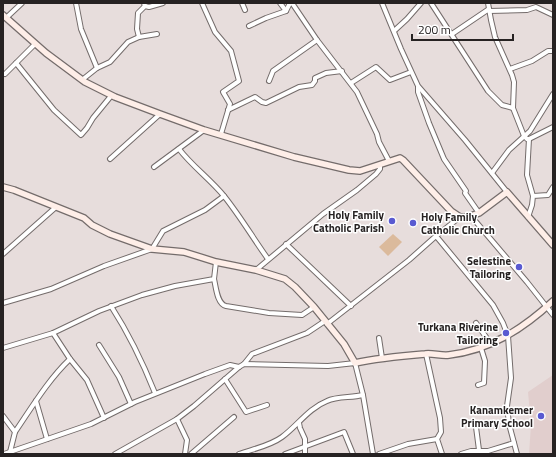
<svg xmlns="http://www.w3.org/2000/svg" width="556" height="457" font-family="'Titillium Web',sans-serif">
<rect width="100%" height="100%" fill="#e7dddc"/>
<path fill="#e1cecd" d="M553 375V454H529L531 425 528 392Z"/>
<path fill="#dbba9c" d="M393 234 402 242 388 256 379 247Z"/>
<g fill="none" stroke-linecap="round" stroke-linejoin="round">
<defs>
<g id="street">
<path d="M76 3 81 29 97 68 82 80"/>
<path d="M144 3 145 6 149 7 163 3"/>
<path d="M202 3 215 32 231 51 239 81 223 92 230 104 221 134"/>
<path d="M242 3 245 10"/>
<path d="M280 3 286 11"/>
<path d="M292 3 317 40 357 92 377 134 379 142 389 161"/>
<path d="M382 3 401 49 418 86 465 140 507 192"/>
<path d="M431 3 488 91 502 105 513 108"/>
<path d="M488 3 491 20 495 37 512 75 514 82 513 108 524 136 527 139H529L553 127"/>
<path d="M145 6 138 13 137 29 139 37 157 34"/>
<path d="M489 11 527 10 536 7 553 15"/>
<path d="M6 18 22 3"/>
<path d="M249 26 266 18 286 11 290 3"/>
<path d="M394 31 407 19 421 3"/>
<path d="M452 34 489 9"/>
<path d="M16 63 54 110 81 135 87 128 93 118 111 96"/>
<path d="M97 68 110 62 128 42 139 37"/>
<path d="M510 69 532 61 548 51H553"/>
<path d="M5 74 35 44"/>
<path d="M269 81 273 71 317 40"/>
<path d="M351 83 376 67 390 80 411 72"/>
<path d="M418 87V92L429 123 444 159 466 191 465 193 479 213"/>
<path d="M228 110 255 97 262 102 266 103 299 87 312 85 315 81V78L326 73 342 71"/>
<path d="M529 139 527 175 533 196"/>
<path d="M179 149C192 166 210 179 224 196 240 216 253 238 268 259"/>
<path d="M110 159 160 114"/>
<path d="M154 167 204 130"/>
<path d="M492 173 509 150 530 131 553 94"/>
<path d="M471 216 527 282 553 315"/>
<path d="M460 217 436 236 493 305 503 323 508 336 511 378 507 406 509 424 517 454"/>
<path d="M528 217 532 205 533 196 548 195 553 187"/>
<path d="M286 244 351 306"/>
<path d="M3 254 56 207"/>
<path d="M256 270 323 214 357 190 376 174 380 169V165"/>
<path d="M214 279C216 287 217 304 226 306L269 313 302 315 314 307"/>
<path d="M3 303 51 289 104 266 152 249 163 231 205 210 224 196"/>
<path d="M111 306C129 334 143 363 155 393"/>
<path d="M476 323 491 344"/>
<path d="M327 324 409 260 436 236"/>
<path d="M53 333 70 359 87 380 104 418"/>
<path d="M379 338 382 358"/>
<path d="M99 345 119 377 131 404"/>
<path d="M3 348 53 333 99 311 142 295 175 286 214 279 216 262"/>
<path d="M426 354 440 418 441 432 437 439 442 454"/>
<path d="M244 364 252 354 307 333 325 321"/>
<path d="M225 379 246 412 267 405"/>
<path d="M478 385 484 383 485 361 481 348"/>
<path d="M36 401 47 439"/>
<path d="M3 416 15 432 10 452"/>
<path d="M177 419 187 440 185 454"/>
<path d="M299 423 300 428 305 439V454"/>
<path d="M472 423 476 427 479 450"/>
<path d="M15 432C32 407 48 380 70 359"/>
<path d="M4 454 91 424 135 402 205 374 230 365 239 367"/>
<path d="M115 454 177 419 194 406 239 367 244 364 328 366 355 363 363 395 373 454"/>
<path d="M191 454 234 417"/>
<path d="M239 454C253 449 270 446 282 437 297 426 309 408 327 401 337 396 351 398 363 395"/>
<path d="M285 454 344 432 353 454"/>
<path d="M379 454 408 444 437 439"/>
<path d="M461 454 471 451H488L514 443"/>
</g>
<g id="secondary">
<path d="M3 15 46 53 85 82 115 97 160 114 204 130 294 157 349 170 360 171 400 158 403 160 451 211 460 217H468L479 213 507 192 553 245"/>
<path d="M3 187 14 190 84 218 92 225 110 234 152 249 184 252 216 262 256 270 285 279 295 287 314 307 344 344 355 363C378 358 401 356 425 354 433 353 441 356 449 355 490 350 523 329 553 301"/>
</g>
</defs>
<use href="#street" stroke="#746c6b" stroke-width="6"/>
<use href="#secondary" stroke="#746c6b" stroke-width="8"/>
<use href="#street" stroke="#fff" stroke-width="4"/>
<use href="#secondary" stroke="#feeee8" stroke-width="5.5"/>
</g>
<g fill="#595ad1" stroke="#fff" stroke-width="1.5">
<circle cx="392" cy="221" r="4"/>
<circle cx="413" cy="223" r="4"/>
<circle cx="519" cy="267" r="4"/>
<circle cx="506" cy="333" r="4"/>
<circle cx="541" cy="416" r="4"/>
</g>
<g text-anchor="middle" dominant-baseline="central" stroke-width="3" stroke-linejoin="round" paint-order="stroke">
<g font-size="11" font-weight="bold" fill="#262222" stroke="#fff" text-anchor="end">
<text x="384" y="215">Holy Family<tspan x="384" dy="13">Catholic Parish</tspan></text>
<text x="421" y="217" text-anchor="start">Holy Family<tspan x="421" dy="13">Catholic Church</tspan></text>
<text x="511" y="261">Selestine<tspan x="511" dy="13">Tailoring</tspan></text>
<text x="498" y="327">Turkana Riverine<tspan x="498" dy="13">Tailoring</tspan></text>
<text x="533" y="410">Kanamkemer<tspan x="533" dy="13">Primary School</tspan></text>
</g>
</g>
<rect width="556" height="457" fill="none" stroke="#262222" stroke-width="8"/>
<path d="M412 34v6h101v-6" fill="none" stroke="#262222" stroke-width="2"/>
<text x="418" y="34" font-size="12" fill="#262222" stroke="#ffffff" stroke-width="3" paint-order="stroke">200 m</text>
</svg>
